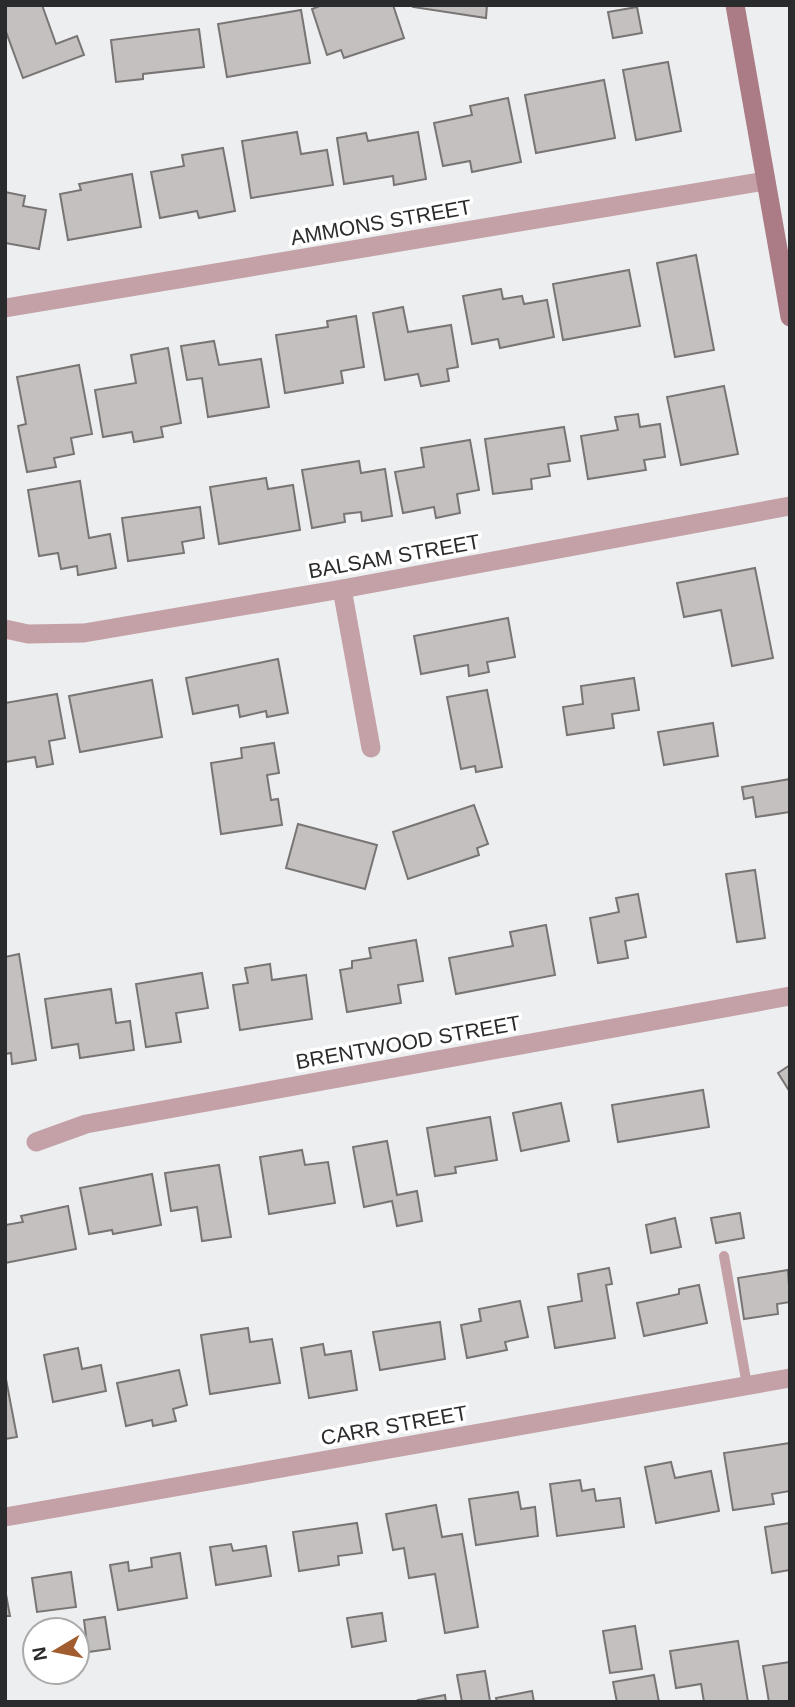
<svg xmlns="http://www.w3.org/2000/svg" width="795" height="1707" font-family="Arial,sans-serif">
<rect width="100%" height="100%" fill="#eceef0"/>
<g fill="#c3c0bf" stroke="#787574" stroke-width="2">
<path d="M9 5H42L56 44 77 36 84 55 23 78 5 29V7Z"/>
<path d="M322 5H393L404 38 344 58 341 50 327 55 312 9Z"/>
<path d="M413 5H487L486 18 413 7Z"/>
<path d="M637 7 642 33 613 38 608 12Z"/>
<path d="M301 10 310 63 227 77 218 24Z"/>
<path d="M199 29 204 67 143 74V79L116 82 111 40Z"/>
<path d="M668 62 681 131 636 140 623 70Z"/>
<path d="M604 80 615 138 536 153 525 95Z"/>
<path d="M508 98 521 162 472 172 470 161 443 166 434 123 472 115 470 106Z"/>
<path d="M297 132 301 154 327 150 333 185 251 198 242 141Z"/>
<path d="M418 132 426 179 394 185 393 176 344 184 337 138 366 133 368 141Z"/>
<path d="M223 148 235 211 199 218 197 211 160 218 151 172 184 166 182 155Z"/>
<path d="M132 174 141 227 68 240 60 194 81 190 79 184Z"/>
<path d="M5 192 25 196 23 206 46 210 39 249 5 243Z"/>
<path d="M696 255 714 350 675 357 657 263Z"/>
<path d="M629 270 640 326 563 340 553 284Z"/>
<path d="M501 289 503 299 522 296 524 304 547 300 554 337 500 348 498 339 472 344 463 296Z"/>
<path d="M403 307 408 332 451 325 458 367 447 369 449 381 421 386 418 374 385 380 373 313Z"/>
<path d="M356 316 364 367 341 371 343 383 285 393 276 335 328 327 327 321Z"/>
<path d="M214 341 219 365 261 359 269 407 208 417 202 378 187 380 181 346Z"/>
<path d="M168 348 181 423 161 427 163 437 134 442 132 432 103 437 95 390 136 383 131 355Z"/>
<path d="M79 365 92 434 71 438 74 454 54 458 56 467 27 472 18 426 26 424 17 377Z"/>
<path d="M724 386 738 454 681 465 667 397Z"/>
<path d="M638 414 640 427 660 424 665 457 644 460 646 470 588 479 581 436 618 430 615 417Z"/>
<path d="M564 427 570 461 548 464 550 476 531 479 532 489 493 494 485 439Z"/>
<path d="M470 440 479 490 457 494 460 513 436 518 434 507 403 513 395 472 424 467 421 448Z"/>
<path d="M359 461 361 473 385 469 392 516 362 521 361 512 344 514 345 522 312 528 302 470Z"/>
<path d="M266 478 268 489 293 485 300 530 219 544 210 487Z"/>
<path d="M80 481 89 538 110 534 116 568 78 575 77 566 61 569 58 553 39 556 28 490Z"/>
<path d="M200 507 204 538 182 542 184 553 128 561 122 518Z"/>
<path d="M755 568 773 658 732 666 721 610 684 617 677 583Z"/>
<path d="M508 618 515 657 487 662 489 672 469 676 468 665 421 674 414 636Z"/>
<path d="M278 659 288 713 267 717 266 711 240 717 238 705 193 714 186 678Z"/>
<path d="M634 678 639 710 612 714 614 728 567 735 563 707 583 704 581 686Z"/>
<path d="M152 680 162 737 80 752 69 696Z"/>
<path d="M487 690 502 767 476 772 475 766 461 769 447 697Z"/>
<path d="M57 694 65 738 49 741 53 764 37 767 35 757 5 762V703Z"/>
<path d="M713 723 718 756 664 765 658 732Z"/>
<path d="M274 743 279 773 267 775 271 800 278 799 282 825 221 834 211 763 242 758 241 748Z"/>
<path d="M790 779V812L756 817 753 797 744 799 742 787Z"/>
<path d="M474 805 488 844 477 848 479 855 408 879 393 832Z"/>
<path d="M298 824 377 845 365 889 286 868Z"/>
<path d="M755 870 765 938 737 942 726 874Z"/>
<path d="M638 894 646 937 625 941 628 958 598 963 590 918 619 912 616 898Z"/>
<path d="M546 925 555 975 456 994 449 958 513 946 510 932Z"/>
<path d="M416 940 423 981 398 985 401 1003 347 1012 340 970 352 968V961L371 958 369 948Z"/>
<path d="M19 954 36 1060 12 1064 11 1053 5 1054V957Z"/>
<path d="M270 964 272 980 306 975 312 1019 240 1030 233 985 248 983 245 968Z"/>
<path d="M202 973 208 1008 176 1013 181 1042 146 1047 136 984Z"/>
<path d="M111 989 116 1023 130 1021 134 1050 80 1058 78 1044 52 1048 45 999Z"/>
<path d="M790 1065V1092L778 1073Z"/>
<path d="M703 1090 709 1127 618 1142 612 1105Z"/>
<path d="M561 1103 569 1141 521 1151 513 1113Z"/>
<path d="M490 1117 497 1160 455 1167 456 1173 435 1176 427 1128Z"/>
<path d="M387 1141 397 1195 417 1191 422 1221 397 1226 392 1201 364 1207 353 1147Z"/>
<path d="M302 1150 305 1165 328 1162 335 1203 269 1214 260 1157Z"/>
<path d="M219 1165 231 1237 202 1241 197 1207 171 1211 165 1173Z"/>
<path d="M152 1174 161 1225 113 1234 112 1230 89 1234 80 1188Z"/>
<path d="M68 1206 76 1249 5 1263V1225L23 1222 21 1216Z"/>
<path d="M740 1213 744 1238 716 1243 711 1218Z"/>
<path d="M675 1218 681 1247 651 1253 646 1225Z"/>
<path d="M609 1268 612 1284 606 1285 615 1338 555 1348 548 1307 582 1301 578 1274Z"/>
<path d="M788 1270 790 1302 777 1304 778 1314 744 1319 738 1278Z"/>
<path d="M699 1285 707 1323 644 1336 637 1303 679 1294V1289Z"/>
<path d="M520 1301 528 1337 505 1342 507 1350 467 1358 461 1325 481 1321 479 1309Z"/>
<path d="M440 1322 445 1359 380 1370 373 1332Z"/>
<path d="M248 1328 250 1342 272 1339 280 1383 210 1394 201 1335Z"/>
<path d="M323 1344 325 1355 351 1351 357 1390 309 1398 301 1348Z"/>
<path d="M78 1348 82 1369 101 1365 106 1391 53 1402 44 1355Z"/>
<path d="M179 1370 187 1405 173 1409 176 1421 153 1426 152 1420 126 1426 117 1383Z"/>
<path d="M5 1374 17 1437 5 1439Z"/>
<path d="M790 1443V1491L772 1494 774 1504 733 1510 724 1453Z"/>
<path d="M671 1462 675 1478 711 1471 719 1511 656 1523 645 1467Z"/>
<path d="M580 1480 582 1491 594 1489 596 1501 620 1498 624 1527 557 1536 550 1484Z"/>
<path d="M518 1492 521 1509 535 1507 538 1536 476 1545 469 1499Z"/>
<path d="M436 1505 442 1537 462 1534 478 1627 445 1633 435 1574 409 1578 404 1548 393 1550 386 1514Z"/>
<path d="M357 1523 362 1553 338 1556 339 1565 299 1571 293 1532Z"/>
<path d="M790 1523V1570L772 1573 765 1527Z"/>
<path d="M231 1544 233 1551 266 1546 271 1576 216 1585 210 1547Z"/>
<path d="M180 1553 187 1598 118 1610 110 1565 128 1562 129 1571 152 1567 151 1558Z"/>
<path d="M71 1572 76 1607 37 1612 32 1578Z"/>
<path d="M5 1589 10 1616H5Z"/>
<path d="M382 1613 386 1641 352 1647 347 1618Z"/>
<path d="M105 1617 110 1649 88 1652 84 1620Z"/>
<path d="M635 1626 642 1669 610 1673 603 1631Z"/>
<path d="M738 1641 748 1702H704L701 1684 676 1688 670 1651Z"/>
<path d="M790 1662V1702H769L763 1666Z"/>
<path d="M485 1671 490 1701 462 1702 457 1675Z"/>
<path d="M654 1675 659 1702H617L613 1682Z"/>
<path d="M532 1691 534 1702H497L496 1698Z"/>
<path d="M445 1695 446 1702H419L418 1700Z"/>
</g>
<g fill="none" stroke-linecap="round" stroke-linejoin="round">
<path stroke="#c3a1a7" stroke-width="10" d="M724 1256 747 1385"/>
<g stroke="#c3a1a7" stroke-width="19">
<path d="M5 308 765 181"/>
<path d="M342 589 371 748"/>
<path d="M5 629 28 634 84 633 342 589 790 506"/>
<path d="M36 1142 86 1124 790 996"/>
<path d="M5 1517 790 1378"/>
</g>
<path stroke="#ab7c85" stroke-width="19" d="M735 5 790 317"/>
</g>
<g text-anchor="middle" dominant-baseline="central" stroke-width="7" stroke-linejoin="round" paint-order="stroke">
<g font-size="21" fill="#2a2b2c" stroke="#fff">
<text transform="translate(381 222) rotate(-10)">AMMONS STREET</text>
<text transform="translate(394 556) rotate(-10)">BALSAM STREET</text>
<text transform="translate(408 1042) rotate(-10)">BRENTWOOD STREET</text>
<text transform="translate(394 1425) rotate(-10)">CARR STREET</text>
</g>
</g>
<rect width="795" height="1707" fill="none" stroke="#2a2b2c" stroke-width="14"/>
<g transform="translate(56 1651) rotate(260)"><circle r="33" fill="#ffffff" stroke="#aaaaab" stroke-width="2"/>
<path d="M0-5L12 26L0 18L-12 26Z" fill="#a15d2f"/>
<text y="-10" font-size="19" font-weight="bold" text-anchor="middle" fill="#2a2b2c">N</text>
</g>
</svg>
